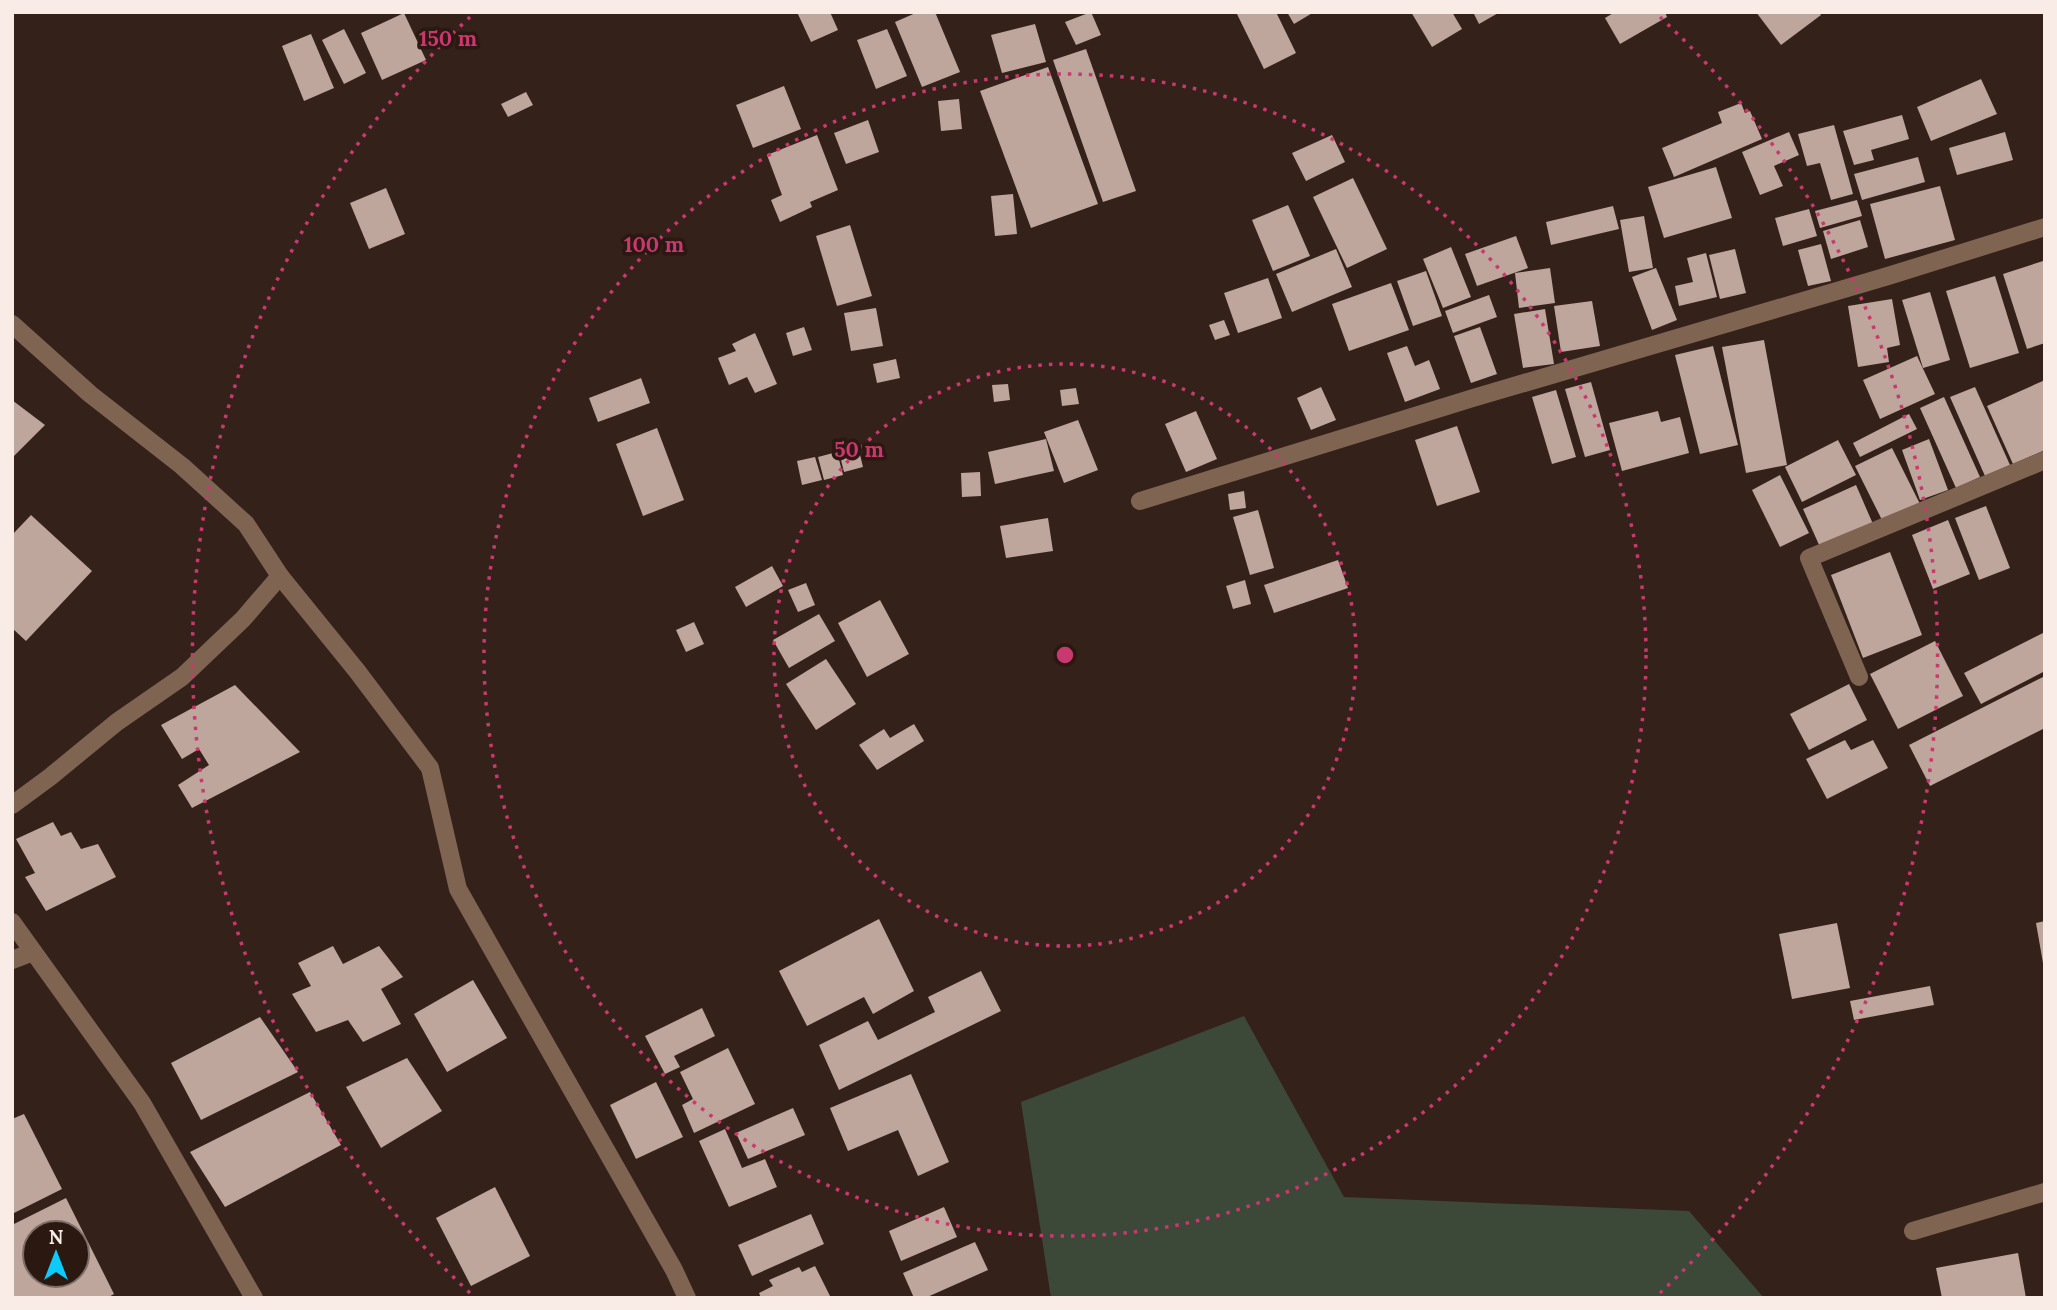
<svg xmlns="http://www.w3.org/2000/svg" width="2057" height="1310" font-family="Lora,serif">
<rect width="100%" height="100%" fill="#34211a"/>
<path fill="#3c4838" d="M1244 1016 1344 1197 1689 1211 1764 1298H1051L1021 1102Z"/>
<g fill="#bfa69d" fill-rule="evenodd">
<path d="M797 12H830L838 30 811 42Z"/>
<path d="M918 12H935L960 72 922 87 895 22Z"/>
<path d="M1091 12 1101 35 1076 45 1065 22Z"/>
<path d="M1236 12H1276L1296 53 1264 69Z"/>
<path d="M1287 12H1314L1294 24Z"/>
<path d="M1411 12H1452L1462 29 1432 47Z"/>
<path d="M1473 12H1500L1479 24Z"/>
<path d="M1615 12H1665L1667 17 1620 44 1605 18Z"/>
<path d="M1756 12H1819L1821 15 1781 45Z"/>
<path d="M404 13 426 60 382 80 361 33Z"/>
<path d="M1035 24 1046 62 1002 73 991 35Z"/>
<path d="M344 29 366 73 344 84 322 40Z"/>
<path d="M887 29 907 76 876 89 857 40Z"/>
<path d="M311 34 334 88 304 101 282 46Z"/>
<path d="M1086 49 1136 191 1103 202 1053 60Z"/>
<path d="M1048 67 1098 204 1031 228 980 91Z"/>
<path d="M1981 79 1997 114 1931 141 1917 107Z"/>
<path d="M784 86 801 129 753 148 736 105Z"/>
<path d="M526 92 533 105 508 117 501 104Z"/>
<path d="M959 99 962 129 941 131 938 101Z"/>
<path d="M1741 103 1745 113 1750 111 1762 139 1674 177 1662 148 1722 123 1718 112Z"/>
<path d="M1902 115 1909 139 1871 150 1874 160 1854 165 1843 131Z"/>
<path d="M868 120 879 152 846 164 834 133Z"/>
<path d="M1834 125 1853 194 1831 200 1820 163 1807 166 1798 134Z"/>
<path d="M1789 132 1799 155 1774 166 1783 186 1760 195 1742 152Z"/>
<path d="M2005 132 2013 160 1957 175 1949 148Z"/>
<path d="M817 135 838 190 810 202 812 207 780 222 771 200 782 195 767 155Z"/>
<path d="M1332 135 1345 162 1306 181 1292 153Z"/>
<path d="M1918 157 1925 182 1862 200 1854 174Z"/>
<path d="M1716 167 1732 218 1664 238 1648 187Z"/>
<path d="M1353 178 1387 249 1347 268 1313 197Z"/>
<path d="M1940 186 1955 240 1885 259 1870 204Z"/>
<path d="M386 188 405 234 369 249 350 203Z"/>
<path d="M1013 194 1017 234 995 236 991 196Z"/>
<path d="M1857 200 1862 216 1820 228 1815 211Z"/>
<path d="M1288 205 1310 256 1273 271 1252 220Z"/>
<path d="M1613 206 1619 229 1551 245 1546 222Z"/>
<path d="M1809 209 1817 236 1783 246 1775 218Z"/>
<path d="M1644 216 1653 268 1629 272 1620 220Z"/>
<path d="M1860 220 1868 247 1831 259 1823 231Z"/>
<path d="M850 225 872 296 837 306 816 236Z"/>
<path d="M1516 236 1528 268 1477 286 1465 254Z"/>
<path d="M1821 244 1831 281 1808 286 1798 250Z"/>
<path d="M1451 247 1471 297 1443 308 1423 259Z"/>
<path d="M1336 249 1352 287 1292 312 1276 274Z"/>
<path d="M1735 249 1746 293 1720 299 1709 255Z"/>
<path d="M1706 253 1717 297 1679 306 1675 286 1693 282 1687 258Z"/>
<path d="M2043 261 2045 268V343L2027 349 2003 274Z"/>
<path d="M1550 268 1555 303 1519 308 1515 273Z"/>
<path d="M1656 268 1677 320 1652 330 1632 277Z"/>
<path d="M1426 271 1442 316 1413 326 1397 281Z"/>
<path d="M1995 276 2019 353 1970 368 1946 291Z"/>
<path d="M1268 278 1282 318 1238 333 1224 293Z"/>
<path d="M1391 283 1409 330 1349 351 1332 304Z"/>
<path d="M1930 292 1950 360 1923 368 1902 300Z"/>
<path d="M1489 295 1497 317 1453 333 1445 311Z"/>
<path d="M1892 299 1900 345 1887 348 1889 362 1858 367 1848 306Z"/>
<path d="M1592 301 1600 346 1561 352 1554 306Z"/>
<path d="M876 308 883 346 851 351 844 313Z"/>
<path d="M1545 309 1554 364 1523 368 1514 314Z"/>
<path d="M1224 320 1230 335 1215 340 1209 325Z"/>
<path d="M804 327 812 350 793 356 786 333Z"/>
<path d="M1480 327 1497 374 1471 383 1454 336Z"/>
<path d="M755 333 777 384 755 393 747 377 729 385 718 358 736 351 732 344Z"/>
<path d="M1764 340 1787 465 1746 473 1722 347Z"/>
<path d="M1407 346 1415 366 1429 360 1440 389 1405 402 1387 353Z"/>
<path d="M1713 346 1738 445 1700 454 1675 355Z"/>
<path d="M1917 356 1935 394 1880 419 1863 380Z"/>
<path d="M896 359 900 378 877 383 873 364Z"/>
<path d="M641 378 650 403 598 422 589 398Z"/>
<path d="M2045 380V450L2013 464 1987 406Z"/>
<path d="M1591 382 1610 450 1585 457 1565 389Z"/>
<path d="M1008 384 1010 400 994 402 992 385Z"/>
<path d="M1321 387 1336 420 1311 430 1297 398Z"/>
<path d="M1975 387 2010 465 1985 476 1950 397Z"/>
<path d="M1076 388 1079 404 1062 406 1060 390Z"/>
<path d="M1556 390 1576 457 1552 464 1532 397Z"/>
<path d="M1944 397 1980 477 1956 488 1920 408Z"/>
<path d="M12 400 45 425 12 458Z"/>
<path d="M1196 411 1217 459 1186 472 1165 424Z"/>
<path d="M1658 411 1661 422 1680 417 1689 453 1622 471 1609 423Z"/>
<path d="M1909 414 1917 429 1860 457 1853 443Z"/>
<path d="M1078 420 1098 470 1064 483 1044 432Z"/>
<path d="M1457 426 1480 492 1437 506 1415 440Z"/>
<path d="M657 428 684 500 643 516 616 444Z"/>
<path d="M1046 439 1054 471 995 484 988 452Z"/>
<path d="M1929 439 1948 490 1920 500 1902 450Z"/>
<path d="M1838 440 1856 475 1802 502 1785 467Z"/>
<path d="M857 443 863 467 844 472 838 448Z"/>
<path d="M1892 448 1921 506 1884 524 1855 466Z"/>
<path d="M837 452 843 475 824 480 818 457Z"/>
<path d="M815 457 822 480 802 485 797 461Z"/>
<path d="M980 472 981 496 962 497 961 473Z"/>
<path d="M1780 475 1809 533 1780 547 1752 490Z"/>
<path d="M1856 485 1873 524 1820 547 1803 509Z"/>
<path d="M1244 491 1246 508 1230 510 1228 494Z"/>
<path d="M1986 506 2010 568 1979 580 1955 518Z"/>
<path d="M1258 510 1274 568 1250 575 1233 517Z"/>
<path d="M31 515 92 571 26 641 12 628V535Z"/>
<path d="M1048 518 1053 551 1006 558 1000 526Z"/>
<path d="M1948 520 1970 574 1933 589 1912 535Z"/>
<path d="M1890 552 1922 635 1863 658 1831 575Z"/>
<path d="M1338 560 1348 588 1274 613 1264 585Z"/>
<path d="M772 566 783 586 746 607 735 587Z"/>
<path d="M1245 580 1251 604 1233 609 1226 586Z"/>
<path d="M806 583 815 605 798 612 788 590Z"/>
<path d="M880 600 909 654 867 677 838 623Z"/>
<path d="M819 614 835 641 789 668 773 640Z"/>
<path d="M694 622 704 644 686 652 676 630Z"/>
<path d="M2045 632V671L1981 704 1964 673Z"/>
<path d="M1935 641 1963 696 1898 729 1870 674Z"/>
<path d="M826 659 856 704 816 730 786 684Z"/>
<path d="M2045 676V728L1930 786 1909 745Z"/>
<path d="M1849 684 1867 720 1809 750 1790 714Z"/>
<path d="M235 685 300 752 192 808 178 785 209 765 199 749 182 759 161 725Z"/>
<path d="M914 724 924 741 877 770 859 745 884 729 890 738Z"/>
<path d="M1845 740 1851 750 1873 740 1888 768 1827 799 1806 759Z"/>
<path d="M53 822 61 836 71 832 81 849 98 844 116 877 46 911 25 877 35 873 16 839Z"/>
<path d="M879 919 914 991 873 1014 864 997 807 1026 779 971Z"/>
<path d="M2045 921V963H2043L2036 923Z"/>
<path d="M1837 923 1850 988 1792 999 1779 934Z"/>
<path d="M333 946 343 964 379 946 403 977 381 989 401 1024 363 1042 348 1020 316 1032 292 994 311 986 298 963Z"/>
<path d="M981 971 1001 1011 839 1090 819 1045 868 1021 878 1040 935 1012 928 997Z"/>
<path d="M473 980 507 1038 447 1072 414 1014Z"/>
<path d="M1930 986 1934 1005 1854 1020 1850 1001Z"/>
<path d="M702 1008 715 1036 674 1056 680 1067 665 1074 645 1036Z"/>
<path d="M260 1017 298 1072 201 1120 171 1063Z"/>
<path d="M728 1048 755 1104 694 1133 682 1105 693 1099 680 1072Z"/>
<path d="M407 1058 442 1111 381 1148 346 1087Z"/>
<path d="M911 1074 949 1162 918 1176 898 1130 848 1151 830 1108Z"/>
<path d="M656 1082 683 1137 636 1159 610 1105Z"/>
<path d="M310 1092 341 1145 225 1207 190 1152Z"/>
<path d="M793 1108 805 1135 748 1159 736 1133Z"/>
<path d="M24 1114 62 1189 12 1214V1119Z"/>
<path d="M725 1129 742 1168 765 1159 777 1187 729 1207 699 1141Z"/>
<path d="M495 1187 530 1256 471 1286 436 1218Z"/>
<path d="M66 1198 114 1294 107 1298H12V1225ZM35 1233H77V1275H35Z"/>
<path d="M944 1207 957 1237 901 1261 889 1231Z"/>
<path d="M811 1214 824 1244 752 1276 738 1245Z"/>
<path d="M975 1242 988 1270 925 1298H914L903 1273Z"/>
<path d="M2018 1253 2026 1298H1942L1936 1268Z"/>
<path d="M815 1266 831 1298H761L759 1293 773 1286 769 1280 799 1267 802 1272Z"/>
</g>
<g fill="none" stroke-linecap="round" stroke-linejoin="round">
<g stroke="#806452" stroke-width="18">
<path d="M12 324 90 394 182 466 246 524 280 576 243 619 182 677 117 722 50 777 12 805"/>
<path d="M1140 501 1473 398 1888 276 2045 227"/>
<path d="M280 576 357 671 430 768 458 889 674 1270 687 1298"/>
<path d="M1859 677 1809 558 2045 460"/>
<path d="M12 922 142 1103 254 1298"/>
<path d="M12 960 33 952"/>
<path d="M1913 1231 2045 1192"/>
</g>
</g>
<g fill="none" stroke="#ca3870" stroke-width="3.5" stroke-dasharray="3.5 7">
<circle cx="1065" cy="655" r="291"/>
<circle cx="1065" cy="655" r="581"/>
<path d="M470 1293A872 872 0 0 1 470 17M1660 17A872 872 0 0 1 1660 1293"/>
</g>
<circle cx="1065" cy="655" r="10" fill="#ca3870" stroke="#2a1811" stroke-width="3.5"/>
<g font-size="21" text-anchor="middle" font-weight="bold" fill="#ca3870" stroke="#2a1811" stroke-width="7" stroke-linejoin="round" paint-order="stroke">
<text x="448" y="46">150 m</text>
<text x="654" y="252">100 m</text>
<text x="859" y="457">50 m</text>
</g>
<rect width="2057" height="1310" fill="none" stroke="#f9ece7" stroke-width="28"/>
<g transform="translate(56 1254)"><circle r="33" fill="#2a1811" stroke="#7d6d67" stroke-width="2"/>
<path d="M0-5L12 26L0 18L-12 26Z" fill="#0ecafa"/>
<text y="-10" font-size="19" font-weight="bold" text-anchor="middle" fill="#f9ece7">N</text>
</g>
</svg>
